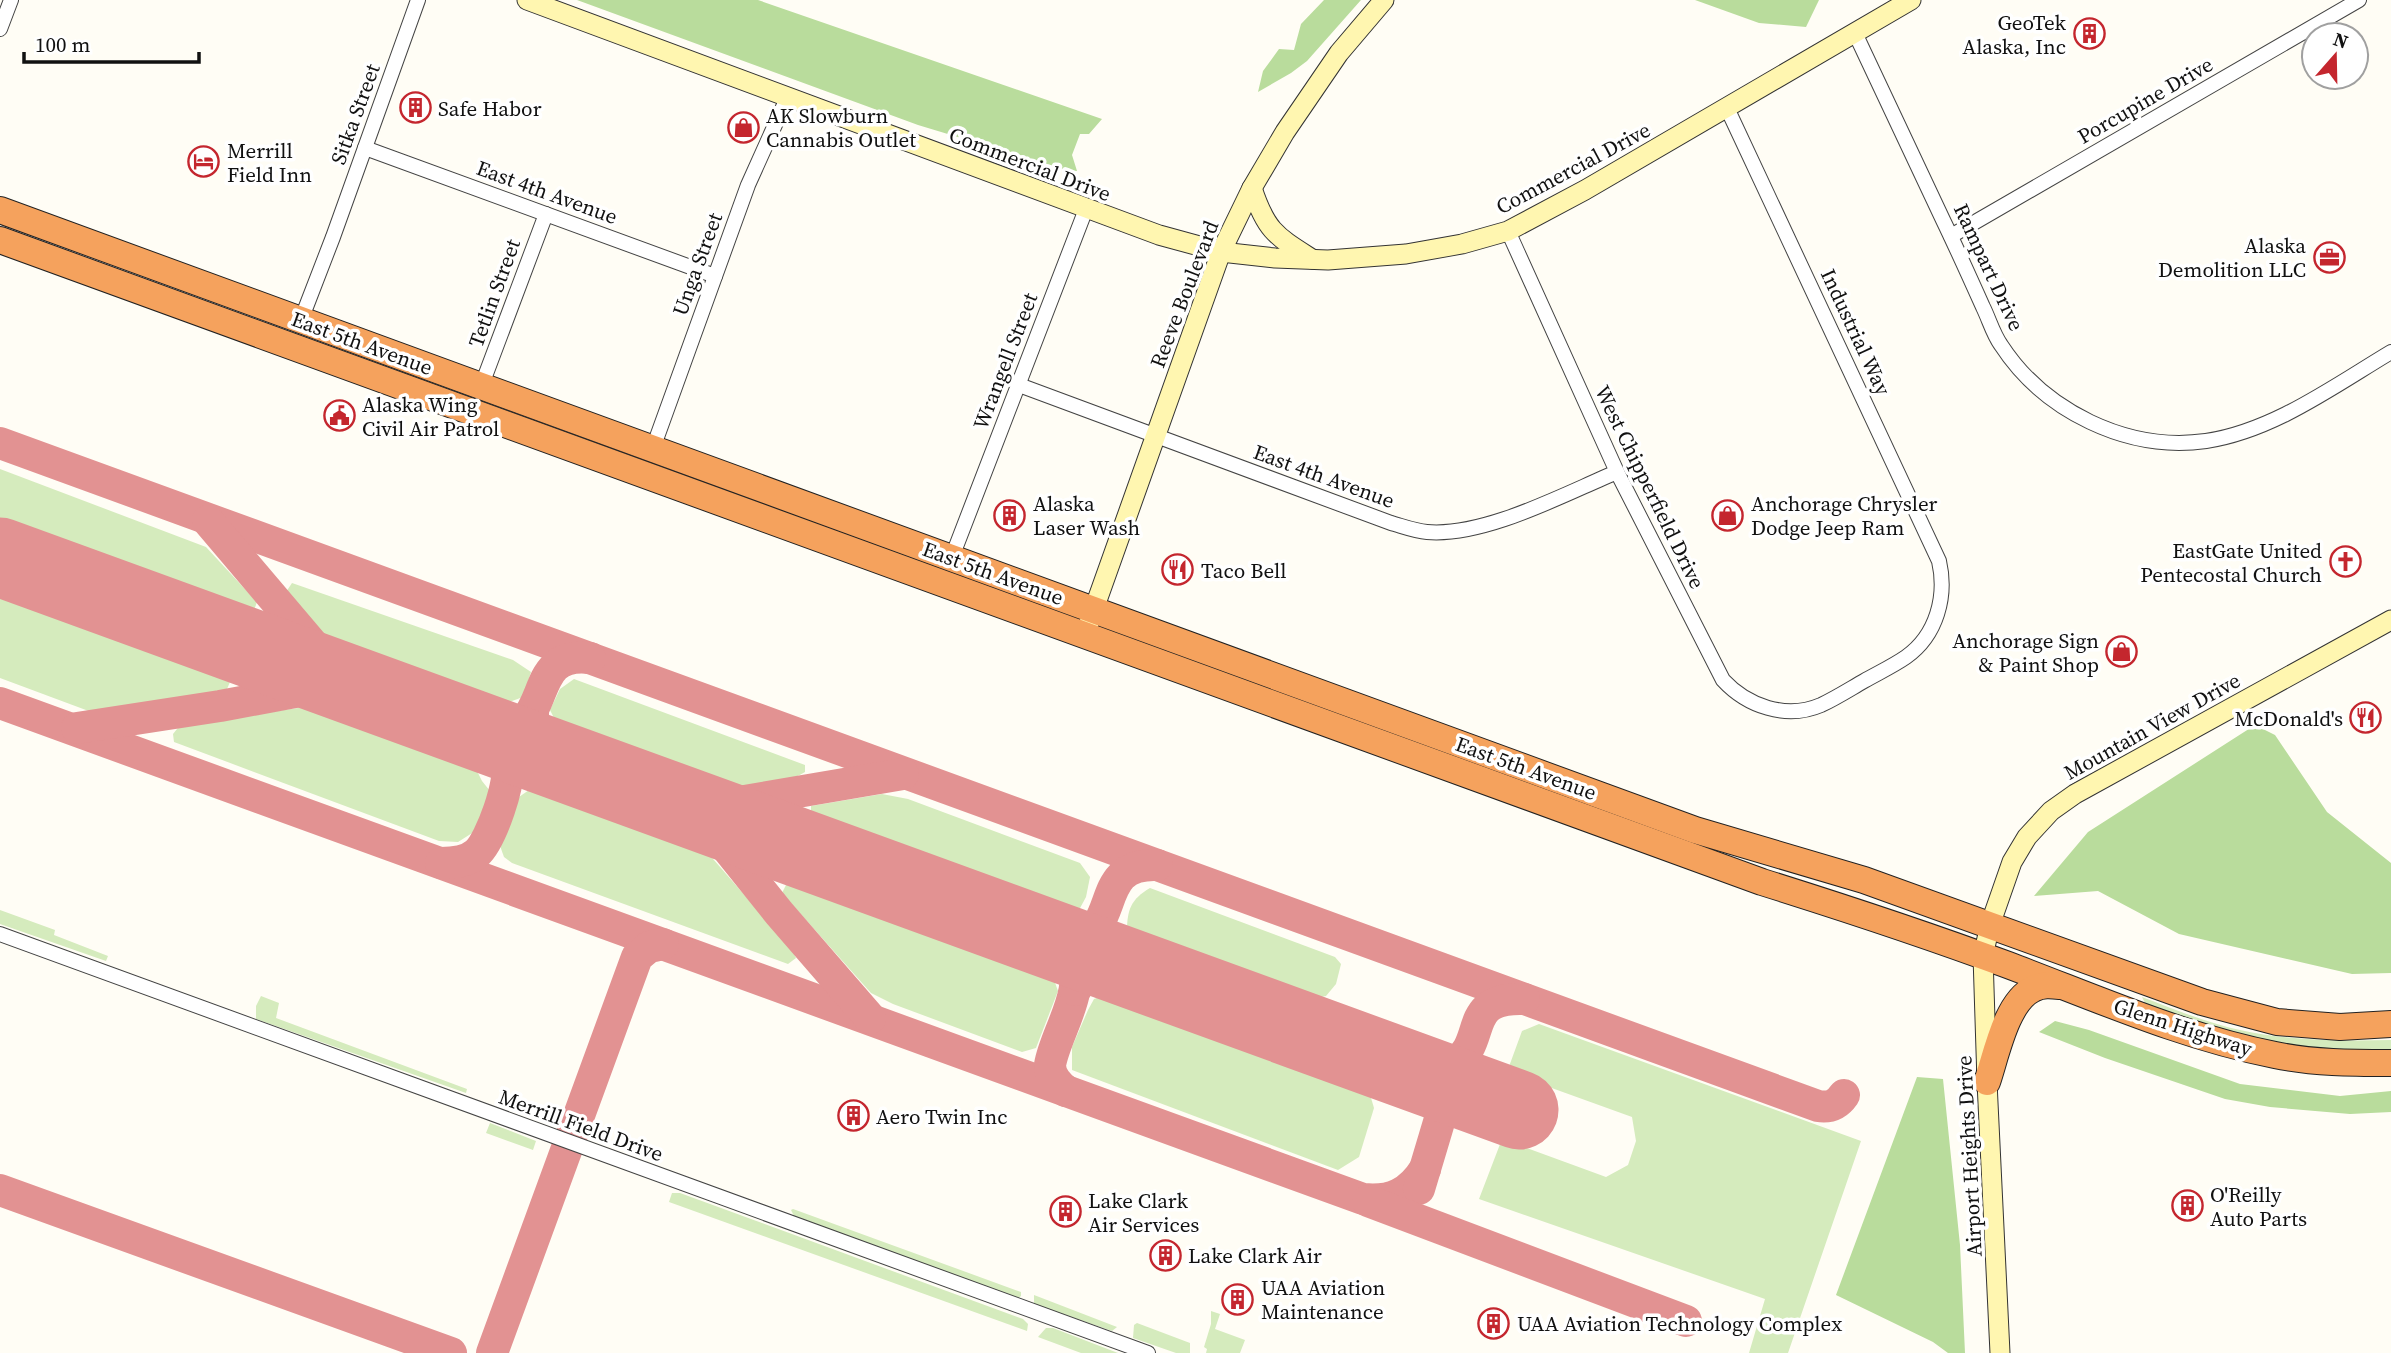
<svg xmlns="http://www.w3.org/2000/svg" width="2391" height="1353" font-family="'Source Serif 4',serif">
<rect width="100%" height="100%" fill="#fffdf5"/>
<g fill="#d5ebbd">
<path d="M0 469 206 547 257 602 253 613 0 520Z"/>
<path d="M292 583 513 660 531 672 523 697 501 705 331 642 286 592Z"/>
<path d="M0 593 224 677 230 682 227 689 116 713H94L0 678Z"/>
<path d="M574 679 805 765V772C787 784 746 787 723 787L558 726 550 710 560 689Z"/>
<path d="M313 706 476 769 482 781 490 791 477 830 458 842 439 841 174 742 173 734 181 724Z"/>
<path d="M532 788 707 852 793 951 796 958 788 964 512 863 504 857 499 843 516 799Z"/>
<path d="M882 794 908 799 1080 863 1090 877 1086 897 1079 910 1068 912 811 815V806Z"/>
<path d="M788 881 1053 977 1058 991 1036 1048 1022 1052 893 1004 871 993 782 893Z"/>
<path d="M1150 888 1335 957 1341 964 1336 984 1326 996 1311 999 1138 939 1127 931C1127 910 1131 899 1150 888Z"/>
<path d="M0 910 55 930 54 935 108 956 106 961 0 924Z"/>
<path d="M1110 993 1369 1091 1374 1108 1359 1157 1338 1170 1072 1070V1047L1088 1010 1094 999Z"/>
<path d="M261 996 279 1003 276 1018 467 1089 466 1093 256 1019V1006Z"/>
<path d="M2142 997C2174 1009 2207 1023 2240 1030 2290 1041 2340 1041 2391 1040V1052C2312 1059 2218 1032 2145 1003Z"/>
<path d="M1539 1024 1861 1141 1788 1353H1749L1765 1299 1479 1199 1502 1139 1606 1177 1628 1165 1636 1141 1632 1117 1507 1072 1522 1031Z"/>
<path d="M490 1123 536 1141 533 1150 486 1133Z"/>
<path d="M672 1193H680L1023 1319 1028 1324 1027 1331 669 1202Z"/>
<path d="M793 1209 1021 1292V1296L1017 1299 794 1216 791 1210Z"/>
<path d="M1034 1295 1117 1327 1112 1331 1034 1304Z"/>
<path d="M1211 1311 1220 1314 1215 1329 1245 1340 1240 1353H1206L1207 1349 1204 1347 1211 1324Z"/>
<path d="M1137 1323 1190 1343V1353H1176L1133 1338 1134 1325Z"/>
<path d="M1046 1328H1053L1118 1353H1081L1038 1337Z"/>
</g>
<g fill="#b9dc9c">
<path d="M577 0H758L1102 119 1089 134H1080L1072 155 1077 171 1067 170 918 125Z"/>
<path d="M1324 0H1361L1307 61 1291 73 1258 92 1263 71 1279 49 1294 50 1301 24Z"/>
<path d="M1695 0H1819L1806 27 1759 23Z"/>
<path d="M2255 725 2275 735 2327 812 2391 863V973L2352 974 2179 934 2098 891 2034 896 2088 832Z"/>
<path d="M2055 1021 2089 1030 2240 1084 2340 1096 2391 1091V1112L2350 1114 2270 1107 2225 1099 2105 1058 2039 1032Z"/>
<path d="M1917 1077 1943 1079 1960 1245 1965 1353H1948L1933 1342 1836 1295Z"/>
</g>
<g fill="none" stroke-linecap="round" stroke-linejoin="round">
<g stroke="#e29292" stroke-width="32">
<path d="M0 443 1818 1106C1830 1108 1837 1105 1844 1095"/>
<path d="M208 521 332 667 365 690"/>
<path d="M0 703 1363 1199C1391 1202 1410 1193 1425 1169"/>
<path d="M533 710C532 736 541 749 563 762"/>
<path d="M77 728 220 706 322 687 366 690"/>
<path d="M483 733C562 738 519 650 590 658"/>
<path d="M676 803 710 827 779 913 870 1018"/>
<path d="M677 803 715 806 903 774"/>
<path d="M441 863C454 863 467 862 477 853 491 840 512 781 507 762 503 749 494 741 483 733"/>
<path d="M1046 938C1054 943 1062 948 1068 955 1091 984 1055 1033 1050 1065 1050 1076 1057 1084 1066 1091"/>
<path d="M1046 938C1057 939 1069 941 1079 938 1121 925 1094 863 1157 865"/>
<path d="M1075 990C1088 971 1104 966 1126 967"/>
<path d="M1413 1072 1433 1093 1442 1112 1419 1189"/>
<path d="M1413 1072C1426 1071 1443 1071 1455 1063 1488 1041 1461 997 1524 999"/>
<path d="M0 1190 451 1353"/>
<path d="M1368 1201 1686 1321"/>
<path d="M492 1353 637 957 649 947 663 944"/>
</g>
<path stroke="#e29292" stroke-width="79" d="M0 557 1519 1110"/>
<defs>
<g id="street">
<path d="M0 29 11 0"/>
<path d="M1855 33C1884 96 1914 158 1943 220 1957 249 1970 278 1983 307 1989 319 1993 334 2001 345 2044 411 2127 452 2206 441 2273 431 2334 386 2391 352"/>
<path d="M365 148 715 276"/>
<path d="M1508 231 1617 472 1723 680C1747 706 1786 720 1821 705 1836 698 1850 689 1864 681 1878 673 1893 666 1906 657 1937 635 1947 596 1939 561L1727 108"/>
<path d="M1951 236 2359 0"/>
<path d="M301 320 333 237 418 0"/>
<path d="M1019 385 1391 523C1402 526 1415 531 1427 532 1485 537 1564 494 1617 472"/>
<path d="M481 387 546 214"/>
<path d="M653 448 748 185 788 96"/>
<path d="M952 557 1086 209"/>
<path d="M0 934 1148 1353"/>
</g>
<g id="secondary">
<path d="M527 0 1159 235 1221 252 1275 258 1328 260 1406 254 1462 244 1508 231 1585 190 1911 0"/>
<path d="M1252 188C1266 231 1276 236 1312 259"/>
<path d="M1089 623 1221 252 1252 188 1285 132 1339 53 1384 0"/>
<path d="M2000 1353 1987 1082 1983 956 1990 925 2012 862 2027 837 2051 811 2075 794 2391 620"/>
</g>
<g id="highway">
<path d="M0 210 1695 830 1864 880 2202 1002 2277 1022 2340 1027 2391 1024"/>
<path d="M0 240 1762 882C1845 908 1927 935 2008 965 2096 998 2183 1037 2275 1055 2313 1063 2352 1063 2391 1063"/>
<path d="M1987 1082C1996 1056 2006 1002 2033 989 2042 984 2051 985 2060 986"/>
</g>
</defs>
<use href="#street" stroke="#444" stroke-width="16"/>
<use href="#secondary" stroke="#333" stroke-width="21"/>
<use href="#highway" stroke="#222" stroke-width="28"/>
<use href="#street" stroke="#fff" stroke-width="14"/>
<use href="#secondary" stroke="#fff6b0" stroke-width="19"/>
<use href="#highway" stroke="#f5a25d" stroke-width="26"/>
</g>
<defs>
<symbol id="building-ring" viewBox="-11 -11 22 22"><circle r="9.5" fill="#fff" stroke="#c4262e" stroke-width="1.5"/><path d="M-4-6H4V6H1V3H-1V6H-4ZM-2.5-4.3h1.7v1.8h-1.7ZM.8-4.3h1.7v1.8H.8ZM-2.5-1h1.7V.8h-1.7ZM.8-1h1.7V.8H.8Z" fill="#c4262e"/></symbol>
<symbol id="shop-ring" viewBox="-11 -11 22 22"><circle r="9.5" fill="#fff" stroke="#c4262e" stroke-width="1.5"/><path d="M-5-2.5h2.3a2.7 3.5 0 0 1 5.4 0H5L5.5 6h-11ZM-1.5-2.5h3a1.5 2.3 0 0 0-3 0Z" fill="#c4262e"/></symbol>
<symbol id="hotel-ring" viewBox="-11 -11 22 22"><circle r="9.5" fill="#fff" stroke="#c4262e" stroke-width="1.5"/><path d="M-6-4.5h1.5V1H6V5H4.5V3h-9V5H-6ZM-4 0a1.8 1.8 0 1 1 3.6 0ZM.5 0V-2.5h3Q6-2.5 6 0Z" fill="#c4262e"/></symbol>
<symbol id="office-ring" viewBox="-11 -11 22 22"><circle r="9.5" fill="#fff" stroke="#c4262e" stroke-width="1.5"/><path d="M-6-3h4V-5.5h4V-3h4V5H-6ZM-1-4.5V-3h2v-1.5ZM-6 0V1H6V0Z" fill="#c4262e"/></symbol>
<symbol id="civic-ring" viewBox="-11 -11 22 22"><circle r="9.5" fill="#fff" stroke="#c4262e" stroke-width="1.5"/><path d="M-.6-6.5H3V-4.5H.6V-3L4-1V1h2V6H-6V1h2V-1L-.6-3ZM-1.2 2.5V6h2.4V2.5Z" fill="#c4262e"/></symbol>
<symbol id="church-ring" viewBox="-11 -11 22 22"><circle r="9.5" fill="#fff" stroke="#c4262e" stroke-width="1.5"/><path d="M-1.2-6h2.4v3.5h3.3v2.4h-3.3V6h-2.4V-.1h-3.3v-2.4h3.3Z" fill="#c4262e"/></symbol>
<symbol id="restaurant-ring" viewBox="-11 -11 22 22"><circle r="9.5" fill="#fff" stroke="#c4262e" stroke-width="1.5"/><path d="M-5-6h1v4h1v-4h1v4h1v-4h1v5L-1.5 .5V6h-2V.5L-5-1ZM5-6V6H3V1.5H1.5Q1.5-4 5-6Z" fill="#c4262e"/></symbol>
</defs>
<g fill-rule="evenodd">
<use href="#building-ring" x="2072" y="16" width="35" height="35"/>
<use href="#building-ring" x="398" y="90" width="35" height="35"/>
<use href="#shop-ring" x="726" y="110" width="35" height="35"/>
<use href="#hotel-ring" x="186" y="144" width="35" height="35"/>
<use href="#office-ring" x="2312" y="240" width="35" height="35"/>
<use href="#civic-ring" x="322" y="398" width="35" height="35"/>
<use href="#building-ring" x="992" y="498" width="35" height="35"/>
<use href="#shop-ring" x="1710" y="498" width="35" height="35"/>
<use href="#church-ring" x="2328" y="544" width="35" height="35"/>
<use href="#restaurant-ring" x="1160" y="552" width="35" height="35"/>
<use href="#shop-ring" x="2104" y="634" width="35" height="35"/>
<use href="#restaurant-ring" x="2348" y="700" width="35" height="35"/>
<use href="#building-ring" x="836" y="1098" width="35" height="35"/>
<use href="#building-ring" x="2170" y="1188" width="35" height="35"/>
<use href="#building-ring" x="1048" y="1194" width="35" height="35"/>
<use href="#building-ring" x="1148" y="1238" width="35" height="35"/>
<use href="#building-ring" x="1220" y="1282" width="35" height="35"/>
<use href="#building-ring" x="1476" y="1306" width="35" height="35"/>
</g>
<g text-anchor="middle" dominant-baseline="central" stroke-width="7" stroke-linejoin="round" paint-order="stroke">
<g font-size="21" fill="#111" stroke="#fff" text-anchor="start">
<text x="2066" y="22" text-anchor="end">GeoTek<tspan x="2066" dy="24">Alaska, Inc</tspan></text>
<text x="438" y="108">Safe Habor</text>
<text x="766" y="115">AK Slowburn<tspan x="766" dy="24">Cannabis Outlet</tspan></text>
<text x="227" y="150">Merrill<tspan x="227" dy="24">Field Inn</tspan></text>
<text x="2306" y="245" text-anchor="end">Alaska<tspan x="2306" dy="24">Demolition LLC</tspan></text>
<text x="362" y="404">Alaska Wing<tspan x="362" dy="24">Civil Air Patrol</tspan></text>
<text x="1033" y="503">Alaska<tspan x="1033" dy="24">Laser Wash</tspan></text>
<text x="1751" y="503">Anchorage Chrysler<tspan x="1751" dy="24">Dodge Jeep Ram</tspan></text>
<text x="2322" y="550" text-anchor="end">EastGate United<tspan x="2322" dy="24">Pentecostal Church</tspan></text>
<text x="1201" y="570">Taco Bell</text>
<text x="2099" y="640" text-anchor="end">Anchorage Sign<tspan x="2099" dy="24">&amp; Paint Shop</tspan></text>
<text x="2343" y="718" text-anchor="end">McDonald's</text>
<text x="876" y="1116">Aero Twin Inc</text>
<text x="2210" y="1194">O'Reilly<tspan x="2210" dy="24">Auto Parts</tspan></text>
<text x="1088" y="1200">Lake Clark<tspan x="1088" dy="24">Air Services</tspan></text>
<text x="1188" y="1255">Lake Clark Air</text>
<text x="1261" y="1287">UAA Aviation<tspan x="1261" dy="24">Maintenance</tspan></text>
<text x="1517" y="1323">UAA Aviation Technology Complex</text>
</g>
<g font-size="21" fill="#111" stroke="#fff">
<text transform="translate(2145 100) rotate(-30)">Porcupine Drive</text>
<text transform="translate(355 114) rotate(-70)">Sitka Street</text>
<text transform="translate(1030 164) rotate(21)">Commercial Drive</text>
<text transform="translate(1573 168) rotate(-28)">Commercial Drive</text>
<text transform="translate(547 192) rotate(20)">East 4th Avenue</text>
<text transform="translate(697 264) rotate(-70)">Unga Street</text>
<text transform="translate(1989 267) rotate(65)">Rampart Drive</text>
<text transform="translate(494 293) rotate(-70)">Tetlin Street</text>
<text transform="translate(1184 294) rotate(-69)">Reeve Boulevard</text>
<text transform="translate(1856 332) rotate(65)">Industrial Way</text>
<text transform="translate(362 343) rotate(20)">East 5th Avenue</text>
<text transform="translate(1005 361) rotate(-69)">Wrangell Street</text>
<text transform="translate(1324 476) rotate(20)">East 4th Avenue</text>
<text transform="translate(1650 487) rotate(64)">West Chipperfield Drive</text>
<text transform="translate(993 573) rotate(20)">East 5th Avenue</text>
<text transform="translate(2152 726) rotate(-29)">Mountain View Drive</text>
<text transform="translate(1526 768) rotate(20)">East 5th Avenue</text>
<text transform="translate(2183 1027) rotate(18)">Glenn Highway</text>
<text transform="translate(581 1125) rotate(20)">Merrill Field Drive</text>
<text transform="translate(1969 1156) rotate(-93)">Airport Heights Drive</text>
</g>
</g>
<g transform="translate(2335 56) rotate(20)"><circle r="33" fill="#ffffff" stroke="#a0a0a0" stroke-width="2"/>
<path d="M0-5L12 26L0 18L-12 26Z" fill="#c4262e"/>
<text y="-10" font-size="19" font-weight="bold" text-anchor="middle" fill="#111111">N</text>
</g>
<path d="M24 52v10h175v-10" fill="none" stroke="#111111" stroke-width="3.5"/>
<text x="35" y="52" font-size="21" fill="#111111" stroke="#ffffff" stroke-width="5" paint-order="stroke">100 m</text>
</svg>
